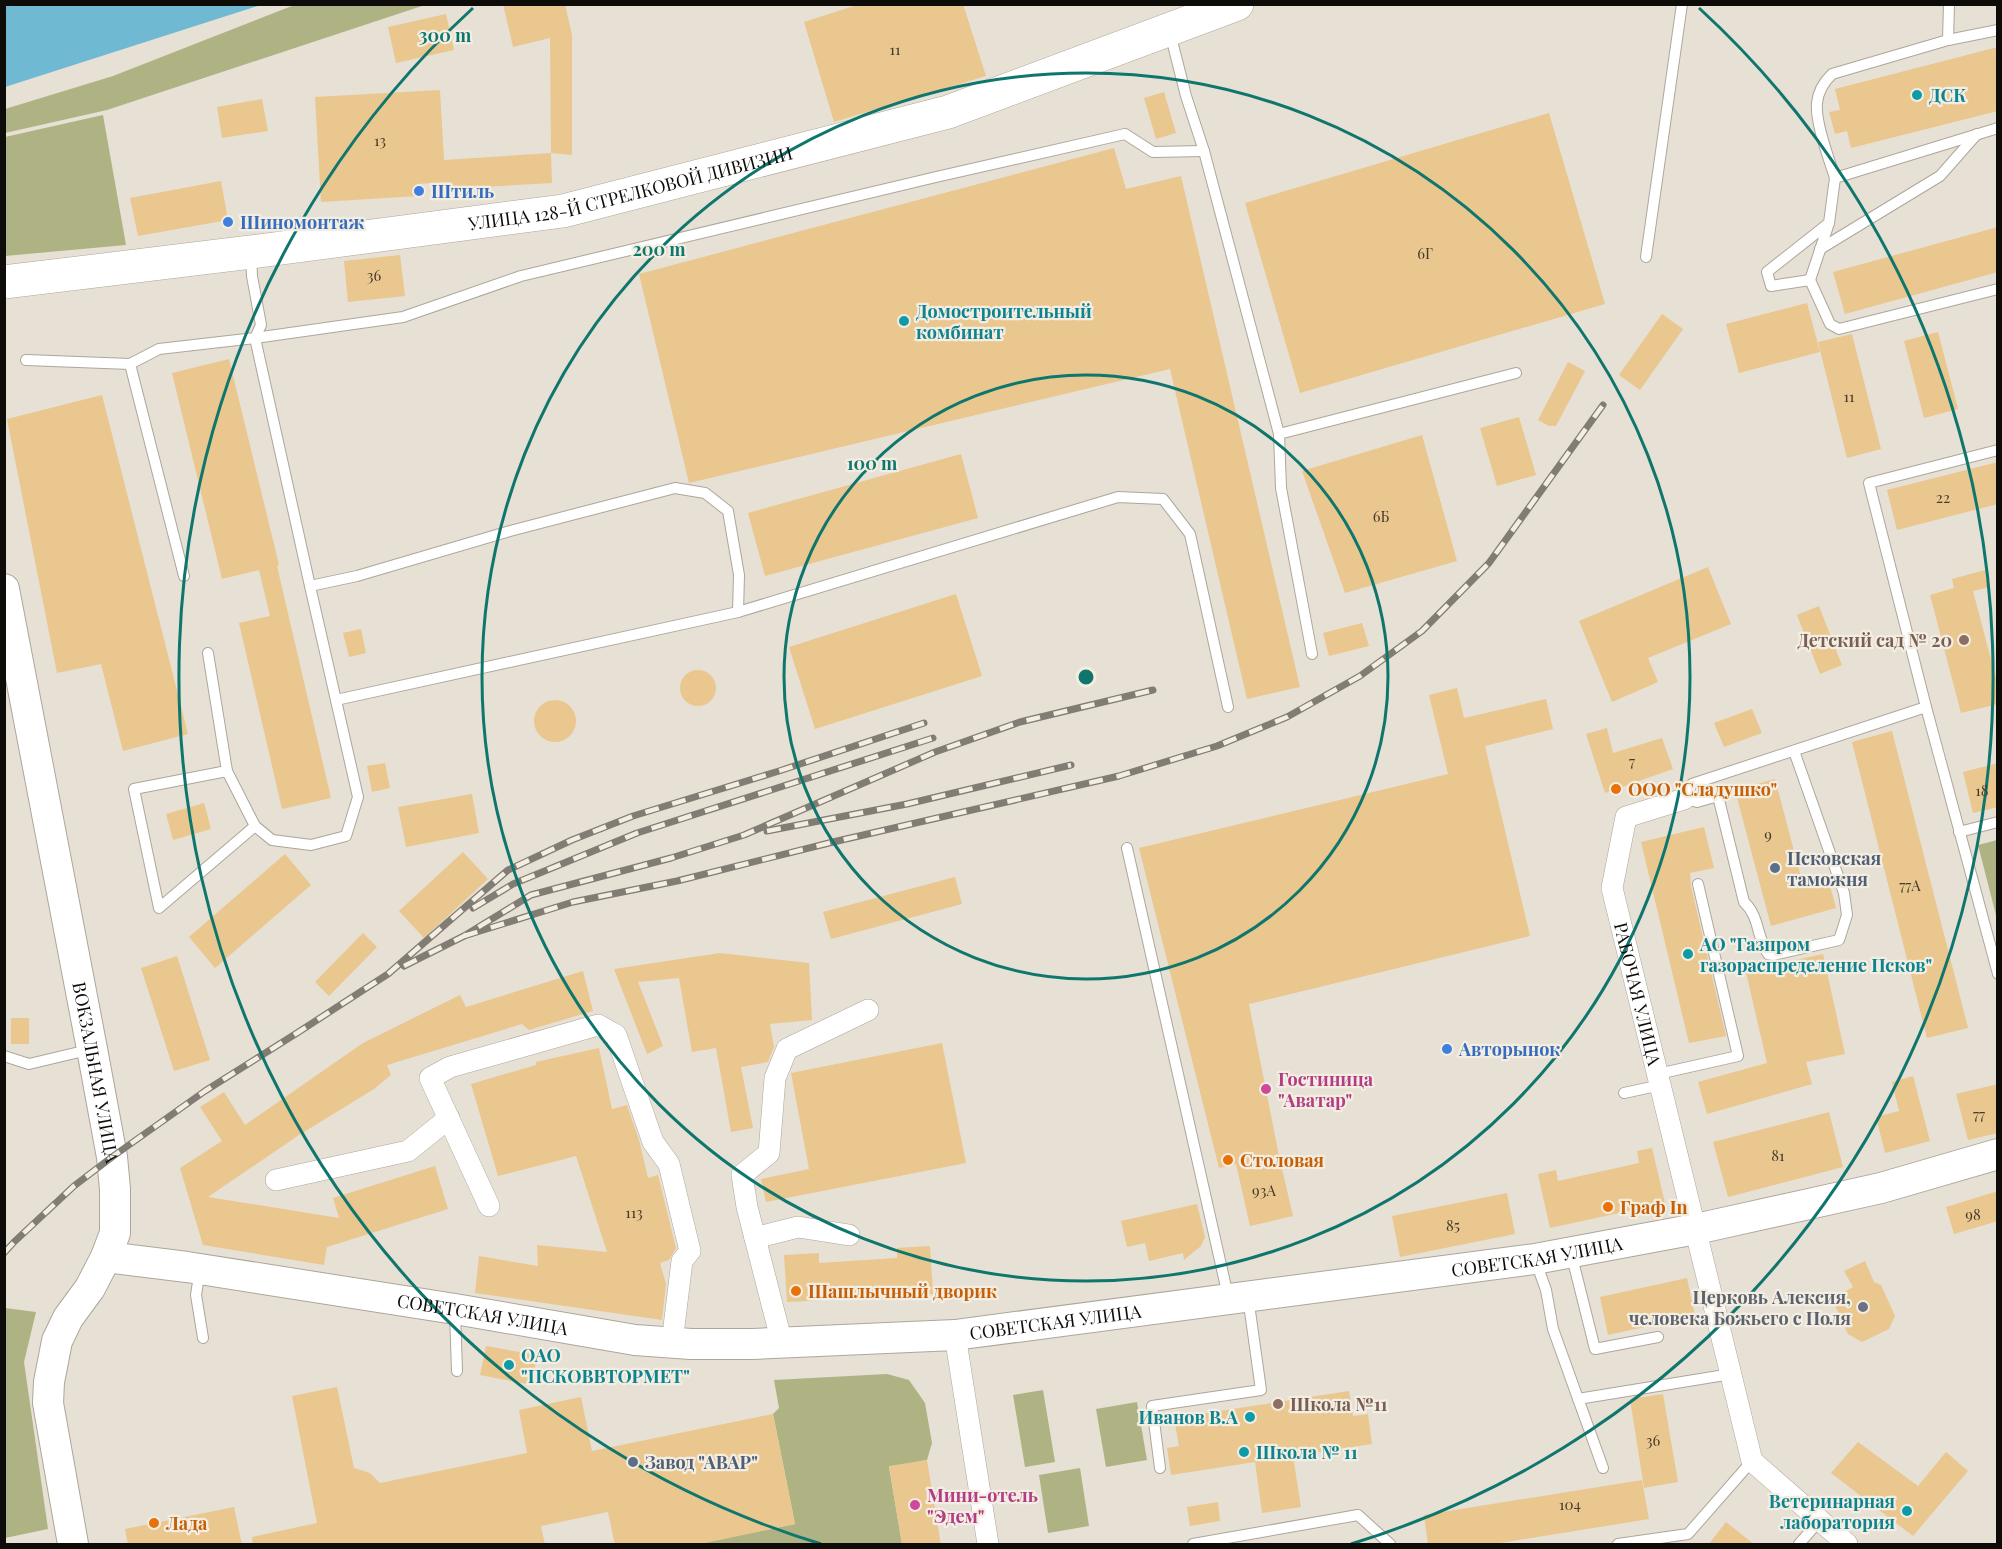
<svg xmlns="http://www.w3.org/2000/svg" width="2002" height="1549" font-family="'Playfair Display',serif">
<rect width="100%" height="100%" fill="#e7e0d4"/>
<g fill="#afb383">
<path d="M297 4 425 5 107 110 5 133V109L113 76Z"/>
<path d="M103 115 126 245 5 256V137Z"/>
<path d="M1997 840H1998L1997 919 1978 845Z"/>
<path d="M5 1308 36 1312 24 1362 48 1529 5 1538Z"/>
<path d="M887 1374 909 1380 925 1403 932 1443 927 1460 889 1467 902 1544H696L795 1524 773 1414 779 1408 774 1380Z"/>
<path d="M1043 1390 1055 1462 1025 1467 1013 1395Z"/>
<path d="M1137 1402 1147 1460 1106 1467 1096 1409Z"/>
<path d="M1080 1468 1089 1526 1048 1533 1039 1475Z"/>
</g>
<path fill="#6fb9d2" d="M5 4H261V5L5 87Z"/>
<g fill="#e9c78f">
<path d="M503 4H565L572 35V155L551 153 550 38 513 47Z"/>
<path d="M860 4H963L986 76 834 122 804 22Z"/>
<path d="M446 14 454 50 396 63 388 27Z"/>
<path d="M1998 47V111L1851 148 1847 131 1835 134 1829 112 1840 110 1835 89Z"/>
<path d="M440 90 444 160 551 153 552 183 450 189V182L417 184 418 196 321 202 315 97Z"/>
<path d="M1164 92 1176 133 1156 139 1144 98Z"/>
<path d="M262 99 268 131 222 138 217 107Z"/>
<path d="M1549 113 1605 304 1300 393 1245 203Z"/>
<path d="M1114 148 1126 189 1181 176 1300 687 1247 699 1170 369 689 483 639 274Z"/>
<path d="M221 181 228 220 138 236 130 198Z"/>
<path d="M1998 227V272L1845 314 1833 272Z"/>
<path d="M400 255 405 296 348 302 344 261Z"/>
<path d="M1807 303 1820 352 1739 373 1726 324Z"/>
<path d="M1662 314 1683 329 1640 390 1619 375Z"/>
<path d="M1938 332 1958 409 1924 418 1904 341Z"/>
<path d="M1852 334 1881 449 1847 458 1818 342Z"/>
<path d="M229 359 279 565 277 566 331 798 282 809 239 623 270 616 259 570 222 579 172 373Z"/>
<path d="M1568 362 1585 371 1556 426H1549L1538 420Z"/>
<path d="M102 395 188 734 123 751 101 664 57 673 7 419Z"/>
<path d="M1519 417 1536 475 1497 486 1480 428Z"/>
<path d="M1422 435 1457 561 1345 593 1302 471Z"/>
<path d="M961 454 978 518 765 576 748 513Z"/>
<path d="M1998 462V504L1897 530 1887 490Z"/>
<path d="M1708 567 1731 624 1648 658 1658 682 1612 702 1579 621Z"/>
<path d="M1985 570 1990 587 1973 591 1998 686V704L1961 713 1930 595 1954 588 1952 579Z"/>
<path d="M956 594 982 676 815 729 789 647Z"/>
<path d="M1819 606 1842 665 1820 674 1797 615Z"/>
<path d="M1362 623 1369 646 1329 656 1323 633Z"/>
<path d="M361 629 366 653 349 657 343 633Z"/>
<circle cx="698" cy="688" r="18"/>
<path d="M1457 688 1464 718 1546 699 1553 729 1485 746 1530 936 1249 1004 1279 1156 1293 1216 1250 1226 1236 1164 1219 1168 1139 848 1448 774 1429 695Z"/>
<circle cx="555" cy="721" r="21"/>
<path d="M1752 709 1762 733 1724 747 1714 723Z"/>
<path d="M1607 728 1613 753 1662 738 1673 769 1605 793 1586 734Z"/>
<path d="M1892 731 1968 1028 1927 1038 1852 742Z"/>
<path d="M385 763 390 788 372 792 367 766Z"/>
<path d="M1998 763V807L1973 813 1963 772Z"/>
<path d="M1775 779 1803 885 1828 878 1836 908 1771 926 1735 790Z"/>
<path d="M472 794 479 833 406 847 398 807Z"/>
<path d="M204 803 211 829 173 840 166 814Z"/>
<path d="M1704 827 1714 868 1690 873 1691 886 1726 1036 1689 1043 1641 842Z"/>
<path d="M463 852 488 879 424 938 399 911Z"/>
<path d="M285 854 311 885 215 968 189 937Z"/>
<path d="M955 877 962 904 831 939 823 912Z"/>
<path d="M363 933 377 947 329 996 315 982Z"/>
<path d="M720 953 809 963 812 1020 770 1024 774 1047 768 1062 741 1067 753 1128 731 1132 716 1048 692 1052 679 978 638 982 663 1046 647 1054 614 969Z"/>
<path d="M1823 954 1845 1054 1806 1062 1812 1084 1707 1114 1698 1082 1767 1063 1745 968 1769 962 1782 961 1783 963Z"/>
<path d="M177 956 210 1060 174 1071 141 968Z"/>
<path d="M583 971 593 1011 529 1030 522 1024 387 1065 391 1075 374 1089 299 1135 208 1197 339 1218 333 1198 435 1166 448 1209 327 1247 324 1265 203 1245 180 1168 222 1141 200 1107 224 1092 245 1125 363 1043 460 995 466 1007Z"/>
<rect x="11" y="1018" width="18" height="26"/>
<path d="M942 1043 966 1163 766 1202 761 1179 809 1169 791 1073Z"/>
<path d="M599 1048 612 1109 627 1105 639 1140 648 1178 658 1175 676 1248 669 1260 660 1263 666 1284 662 1320 475 1293 479 1256 538 1266 537 1245 607 1252 576 1156 498 1176 471 1084 536 1065V1062Z"/>
<path d="M1913 1076 1930 1141 1885 1153 1876 1117 1899 1111 1892 1082Z"/>
<path d="M1998 1084V1133L1968 1140 1956 1094Z"/>
<path d="M1829 1112 1843 1167 1728 1197 1713 1142Z"/>
<path d="M1652 1148 1665 1203 1550 1228 1538 1174 1556 1170 1558 1181 1639 1163 1637 1151Z"/>
<path d="M1998 1191V1221L1954 1234 1946 1207Z"/>
<path d="M1507 1193 1515 1234 1400 1257 1392 1216Z"/>
<path d="M1197 1204 1205 1237 1201 1246 1184 1260 1183 1253 1149 1261 1145 1243 1127 1247 1121 1221Z"/>
<path d="M930 1246 933 1294 787 1302 784 1255 819 1253V1263L897 1258V1248Z"/>
<path d="M1865 1261 1874 1282 1881 1285 1895 1316 1889 1329 1862 1342 1848 1334 1832 1299 1853 1287 1844 1271Z"/>
<path d="M1687 1278 1695 1316 1608 1335 1600 1297Z"/>
<path d="M486 1346 537 1355 532 1385 480 1375Z"/>
<path d="M337 1387 354 1468 370 1473 380 1483 527 1453 519 1410 581 1397 592 1451 773 1414 795 1524 696 1545H615L608 1512 541 1526 545 1545H253L252 1537 317 1523 292 1396Z"/>
<path d="M1349 1391 1353 1416 1368 1414 1372 1444 1293 1456 1301 1507 1262 1513 1255 1462 1171 1475 1167 1448 1179 1446 1174 1418Z"/>
<path d="M1663 1394 1678 1482 1644 1488 1630 1399Z"/>
<path d="M1858 1442 1918 1486 1946 1452 1968 1471 1913 1536 1831 1473Z"/>
<path d="M927 1460 941 1545H902L889 1466Z"/>
<path d="M1642 1480 1649 1519 1488 1545H1428L1424 1515Z"/>
<path d="M1218 1502 1220 1521 1190 1526 1187 1507Z"/>
<path d="M234 1507 242 1545H128L125 1529Z"/>
<path d="M1726 1522 1755 1545H1708Z"/>
</g>
<g fill="none" stroke-linecap="round" stroke-linejoin="round">
<defs>
<g id="lane">
<path d="M1170 33 1186 96 1204 151 1279 434 1516 373"/>
<path d="M1948 40 1998 30"/>
<path d="M1998 128 1835 178 1829 223 1767 272 1771 286 1810 280 1830 324 1839 329 1998 289"/>
<path d="M1835 178C1829 159 1815 122 1817 103 1818 91 1824 82 1832 74L1948 40 1949 4"/>
<path d="M1820 249 1940 176 1977 134"/>
<path d="M1646 257 1682 4"/>
<path d="M1810 280 1829 223"/>
<path d="M26 360 130 364 159 349 255 338 261 325 252 276 251 255"/>
<path d="M130 364 184 576"/>
<path d="M1279 434 1281 488 1312 654"/>
<path d="M1998 450 1869 483 1926 707 1998 974"/>
<path d="M310 586 255 338 403 317 521 276 936 177 1125 134 1153 152 1204 151"/>
<path d="M208 653 227 771 255 826 272 840 311 845 346 836 358 797 310 586 357 576 510 531 675 488 705 493 728 511 739 575 738 612"/>
<path d="M336 700 738 612 1118 497 1163 499 1190 534 1228 707"/>
<path d="M1794 751 1844 893 1847 915 1839 940 1773 955 1768 954C1756 936 1760 917 1744 902L1718 796 1697 802 1684 799 1692 784C1770 759 1848 733 1926 707"/>
<path d="M227 771 134 789 159 908 255 826"/>
<path d="M1959 832 1998 822"/>
<path d="M1127 848 1228 1296"/>
<path d="M4 1056 29 1064 92 1049"/>
<path d="M1658 1074 1738 1056 1698 884"/>
<path d="M1624 1093 1661 1085"/>
<path d="M1571 1253 1595 1349 1658 1337"/>
<path d="M1536 1262 1546 1290 1553 1329 1603 1468"/>
<path d="M200 1269 196 1295 203 1338"/>
<path d="M455 1312 457 1371"/>
<path d="M1578 1399 1731 1374"/>
<path d="M1160 1468 1152 1406 1261 1390 1248 1297"/>
<path d="M1193 1544 1358 1515 1390 1544"/>
<path d="M1618 1544 1688 1534 1752 1461"/>
<path d="M1799 1544 1820 1520"/>
</g>
<g id="street">
<path id="s1" d="M1684 799 1626 817 1612 888 1752 1461 1847 1544"/>
<path d="M276 1180 408 1151 449 1118"/>
<path d="M489 1206 430 1078 450 1067 598 1025 616 1035 653 1142 669 1164 690 1251 682 1261 672 1343"/>
<path d="M755 1238 798 1227 849 1235"/>
<path d="M955 1335 988 1544"/>
<path d="M782 1343 747 1207 742 1175 769 1153 775 1078 787 1049 868 1010"/>
</g>
<g id="secondary">
<path id="s2" d="M4 589 92 1049 112 1157 115 1189V1233L106 1257 90 1288 68 1318 57 1341 49 1382 48 1403 73 1544"/>
<path id="s3" d="M106 1257 187 1267 455 1309 635 1340 691 1344H753L955 1335 1535 1259 1696 1229 1881 1188 1998 1154"/>
</g>
<g id="primary">
<path id="s4" d="M4 282 251 252 563 211 948 112 1237 4"/>
</g>
</defs>
<use href="#lane" stroke="#ada69b" stroke-width="12"/>
<use href="#street" stroke="#ada69b" stroke-width="22"/>
<use href="#secondary" stroke="#ada69b" stroke-width="32"/>
<use href="#primary" stroke="#ada69b" stroke-width="34"/>
<use href="#lane" stroke="#fff" stroke-width="10"/>
<use href="#street" stroke="#fff" stroke-width="21"/>
<use href="#secondary" stroke="#fff" stroke-width="30"/>
<use href="#primary" stroke="#fff" stroke-width="33"/>
<defs>
<g id="rail">
<path d="M767 831 907 804 1071 765"/>
<path d="M473 908 513 884 637 833 933 738"/>
<path d="M464 936 573 902 677 881 833 842 1119 776 1217 746 1287 717 1360 676 1422 631 1489 563 1603 405"/>
<path d="M404 966 464 936 531 895 671 858 744 835 935 752 1020 722 1153 690"/>
<path d="M4 1253 14 1242 74 1186 112 1157 205 1091 297 1033 388 974 508 870 572 840 633 816 779 771 924 723"/>
</g>
</defs>
<use href="#rail" stroke="#817d74" stroke-width="7"/>
<use href="#rail" stroke="#f4ede1" stroke-width="4.5" stroke-dasharray="14" stroke-linecap="butt"/>
</g>
<g fill="none" stroke="#0f766e" stroke-width="3">
<circle cx="1086" cy="677" r="302"/>
<circle cx="1086" cy="677" r="604"/>
<path d="M821 1544A907 907 0 0 1 473 8M1699 8A907 907 0 0 1 1351 1544"/>
</g>
<g fill="#0f9aa8" stroke="#f4ede1" stroke-width="2">
<circle cx="1917" cy="95" r="6"/>
<circle cx="904" cy="321" r="6"/>
<circle cx="1688" cy="954" r="6"/>
<circle cx="509" cy="1365" r="6"/>
<circle cx="1250" cy="1417" r="6"/>
<circle cx="1244" cy="1452" r="6"/>
<circle cx="1907" cy="1511" r="6"/>
</g>
<g fill="#3f7fe0" stroke="#f4ede1" stroke-width="2">
<circle cx="419" cy="191" r="6"/>
<circle cx="228" cy="222" r="6"/>
<circle cx="1447" cy="1049" r="6"/>
</g>
<g fill="#8d6e63" stroke="#f4ede1" stroke-width="2">
<circle cx="1964" cy="640" r="6"/>
<circle cx="1278" cy="1404" r="6"/>
</g>
<g fill="#e8710a" stroke="#f4ede1" stroke-width="2">
<circle cx="1616" cy="789" r="6"/>
<circle cx="1228" cy="1160" r="6"/>
<circle cx="1608" cy="1207" r="6"/>
<circle cx="796" cy="1291" r="6"/>
<circle cx="154" cy="1523" r="6"/>
</g>
<g fill="#5c6f8a" stroke="#f4ede1" stroke-width="2">
<circle cx="1775" cy="868" r="6"/>
<circle cx="633" cy="1462" r="6"/>
</g>
<g fill="#d1479c" stroke="#f4ede1" stroke-width="2">
<circle cx="1266" cy="1089" r="6"/>
<circle cx="915" cy="1505" r="6"/>
</g>
<circle fill="#6b7280" stroke="#f4ede1" stroke-width="2" cx="1863" cy="1307" r="6"/>
<g text-anchor="middle" dominant-baseline="central" stroke-width="4.5" stroke-linejoin="round" paint-order="stroke">
<g font-size="15" fill="#453b2a">
<text x="895" y="49">11</text>
<text x="380" y="140">13</text>
<text x="1425" y="253">6Г</text>
<text x="374" y="275">36</text>
<text x="1849" y="396">11</text>
<text x="1943" y="497">22</text>
<text x="1381" y="516">6Б</text>
<text x="1632" y="761">7</text>
<text x="1982" y="790">18</text>
<text x="1768" y="834">9</text>
<text x="1910" y="885">77А</text>
<text x="1979" y="1114">77</text>
<text x="1778" y="1155">81</text>
<text x="1264" y="1190">93А</text>
<text x="634" y="1212">113</text>
<text x="1973" y="1214">98</text>
<text x="1453" y="1225">85</text>
<text x="1653" y="1440">36</text>
<text x="1570" y="1504">104</text>
</g>
<g font-size="18" font-weight="bold" fill="#0d838f" stroke="#f4ede1" text-anchor="start">
<text x="1929" y="95">ДСК</text>
<text x="916" y="311">Домостроительный<tspan x="916" dy="21">комбинат</tspan></text>
<text x="1700" y="944">АО "Газпром<tspan x="1700" dy="21">газораспределение Псков"</tspan></text>
<text x="521" y="1355">ОАО<tspan x="521" dy="21">"ПСКОВВТОРМЕТ"</tspan></text>
<text x="1238" y="1417" text-anchor="end">Иванов В.А</text>
<text x="1256" y="1452">Школа № 11</text>
<text x="1895" y="1501" text-anchor="end">Ветеринарная<tspan x="1895" dy="21">лаборатория</tspan></text>
</g>
<g font-size="18" fill="#0e0c08" stroke="#f4ede1">
<text stroke="none"><textPath href="#s4" startOffset="634">УЛИЦА 128-Й СТРЕЛКОВОЙ ДИВИЗИИ</textPath></text>
<text stroke="none"><textPath href="#s1" startOffset="242">РАБОЧАЯ УЛИЦА</textPath></text>
<text stroke="none"><textPath href="#s2" startOffset="492">ВОКЗАЛЬНАЯ УЛИЦА</textPath></text>
<text stroke="none"><textPath href="#s3" startOffset="1443">СОВЕТСКАЯ УЛИЦА</textPath></text>
<text stroke="none"><textPath href="#s3" startOffset="381">СОВЕТСКАЯ УЛИЦА</textPath></text>
<text stroke="none"><textPath href="#s3" startOffset="957">СОВЕТСКАЯ УЛИЦА</textPath></text>
</g>
<g font-size="18" font-weight="bold" fill="#366cbe" stroke="#f4ede1" text-anchor="start">
<text x="431" y="191">Штиль</text>
<text x="240" y="222">Шиномонтаж</text>
<text x="1459" y="1049">Авторынок</text>
</g>
<g font-size="18" font-weight="bold" fill="#785e54" stroke="#f4ede1" text-anchor="end">
<text x="1952" y="640">Детский сад № 20</text>
<text x="1290" y="1404" text-anchor="start">Школа №11</text>
</g>
<g font-size="18" font-weight="bold" fill="#c56008" stroke="#f4ede1" text-anchor="start">
<text x="1628" y="789">ООО "Сладушко"</text>
<text x="1240" y="1160">Столовая</text>
<text x="1620" y="1207">Граф In</text>
<text x="808" y="1291">Шашлычный дворик</text>
<text x="166" y="1523">Лада</text>
</g>
<g font-size="18" font-weight="bold" fill="#4e5e75" stroke="#f4ede1" text-anchor="start">
<text x="1787" y="858">Псковская<tspan x="1787" dy="21">таможня</tspan></text>
<text x="645" y="1462">Завод "АВАР"</text>
</g>
<g font-size="18" font-weight="bold" fill="#b23c85" stroke="#f4ede1" text-anchor="start">
<text x="1278" y="1079">Гостиница<tspan x="1278" dy="21">"Аватар"</tspan></text>
<text x="927" y="1495">Мини-отель<tspan x="927" dy="21">"Эдем"</tspan></text>
</g>
<g font-size="18" font-weight="bold" fill="#5b616d" stroke="#f4ede1" text-anchor="end">
<text x="1851" y="1297">Церковь Алексия,<tspan x="1851" dy="21">человека Божьего с Поля</tspan></text>
</g>
</g>
<circle cx="1086" cy="677" r="9" fill="#0f766e" stroke="#f4ede1" stroke-width="3"/>
<g font-size="18" text-anchor="middle" font-weight="bold" fill="#0f766e" stroke="#f4ede1" stroke-width="4.5" stroke-linejoin="round" paint-order="stroke">
<text x="445" y="42">300 m</text>
<text x="659" y="256">200 m</text>
<text x="872" y="470">100 m</text>
</g>
<rect width="2002" height="1549" fill="none" stroke="#0e0c08" stroke-width="12"/>
</svg>
